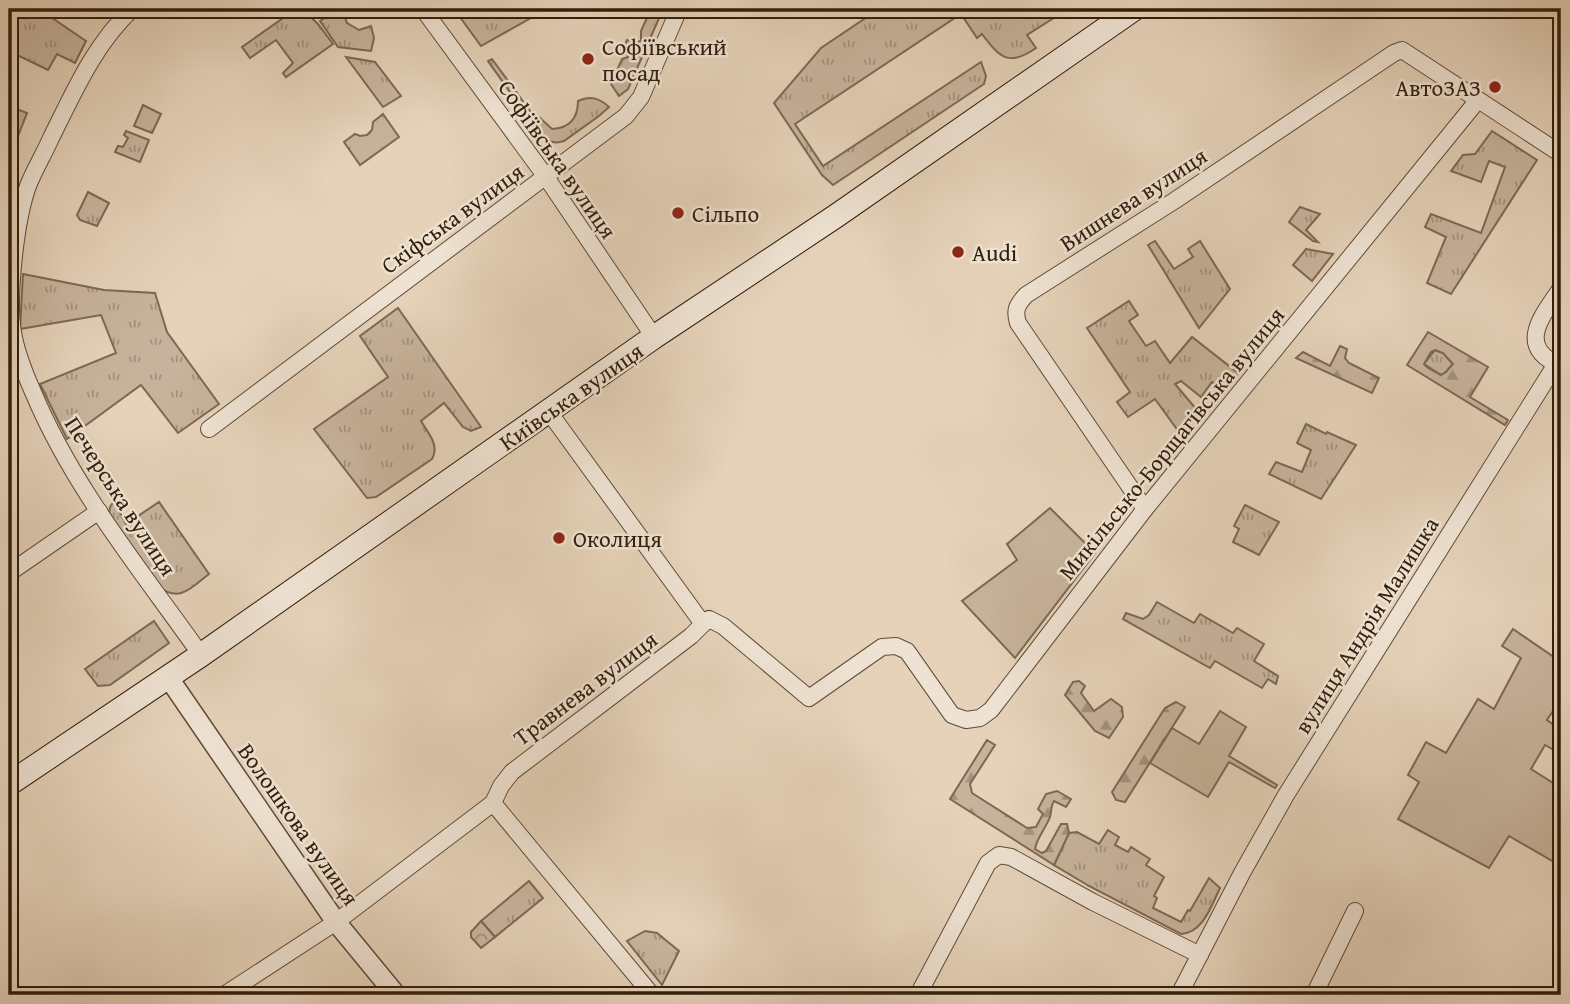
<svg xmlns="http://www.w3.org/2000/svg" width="1570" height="1004" font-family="'Gentium Book Plus',serif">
<defs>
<pattern id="grass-tufts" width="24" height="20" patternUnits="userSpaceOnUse" patternTransform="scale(1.75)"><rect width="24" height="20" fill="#c7b39b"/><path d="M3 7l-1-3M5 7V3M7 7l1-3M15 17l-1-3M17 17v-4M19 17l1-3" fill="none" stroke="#a2917d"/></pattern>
<pattern id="forest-firs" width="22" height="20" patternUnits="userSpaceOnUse" patternTransform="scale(1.75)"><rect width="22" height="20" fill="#c7b39b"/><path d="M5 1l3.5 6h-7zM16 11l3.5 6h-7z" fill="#a2917d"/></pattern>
<pattern id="park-crowns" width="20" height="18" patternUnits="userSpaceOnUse" patternTransform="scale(1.75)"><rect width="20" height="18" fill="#c7b39b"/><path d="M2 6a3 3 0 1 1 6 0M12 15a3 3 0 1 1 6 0" fill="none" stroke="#a2917d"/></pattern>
</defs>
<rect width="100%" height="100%" fill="#e5d2b9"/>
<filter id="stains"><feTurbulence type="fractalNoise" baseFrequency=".00286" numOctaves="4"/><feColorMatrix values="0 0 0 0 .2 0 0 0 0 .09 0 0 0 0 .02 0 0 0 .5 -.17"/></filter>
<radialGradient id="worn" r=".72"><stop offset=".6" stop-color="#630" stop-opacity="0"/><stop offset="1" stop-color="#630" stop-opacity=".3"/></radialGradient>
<g fill="url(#grass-tufts)" stroke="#7c6853" stroke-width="2">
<path d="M13 9H39L86 41 75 63 57 54 48 70 13 53 9 57V17Z"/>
<path d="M296 9H302L318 24 333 44 286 77 283 73 293 63 276 40 250 58 242 47Z"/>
<path d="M338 9H345L344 14 347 23 359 30 371 26 374 38 371 51 338 47 320 21Z"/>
<path d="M463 9H472L479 18 492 9H547L481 46 457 13Z"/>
<path d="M651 9H663L628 89 619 96 611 84 622 59 628 57 627 53 623 50 627 40 637 43 641 40V31Z"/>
<path d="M879 9H1068L1027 35 1036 48C1009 67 1000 58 982 34L977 38 961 14 795 124 823 166 981 62 986 76 984 84 833 185 822 175 774 103 821 48Z"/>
<path d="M346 57 375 62 401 96 383 107Z"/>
<path d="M492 59 536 119 539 117 552 129C569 128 578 119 578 101 590 95 599 98 609 107L599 116 564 141C555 144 550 142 542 137L488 61Z"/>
<path d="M143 105 161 114 152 133 134 126Z"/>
<path d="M9 106 27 113 16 141 11 145H9Z"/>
<path d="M383 114 399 137 360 165 344 142 355 134 360 136 367 135 372 130 373 122Z"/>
<path d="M126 131 149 140 140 162 115 152 118 146 123 147 128 138 124 135Z"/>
<path d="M1492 131 1537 160 1451 294 1427 283 1446 237 1425 227 1431 214 1481 233 1505 167 1489 161 1481 182 1451 171 1463 155 1475 154Z"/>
<path d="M88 192 109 203 97 226 80 220 77 215Z"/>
<path d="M1300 207 1320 214 1306 230 1318 242 1313 241 1289 222Z"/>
<path d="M1155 241 1174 269 1193 257 1188 249 1200 241 1230 289 1199 328 1148 245Z"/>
<path d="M1306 249 1333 254 1312 281 1293 265Z"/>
<path d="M23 274 104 290 155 293 167 332 219 404 178 433 141 385 67 439 40 384 116 353 101 315 20 329Z"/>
<path d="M1129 301 1138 315 1129 321 1146 346 1155 341 1170 363 1192 337 1238 373 1224 391 1212 382 1201 397 1181 381 1175 384 1197 410 1179 432 1155 399 1128 417 1117 402 1130 392 1087 328Z"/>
<path d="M398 308 481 427 471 431 463 427 444 403 421 421C428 433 440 445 432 459L376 497 367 498 314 429 388 377 360 336Z"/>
<path d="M1435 350 1443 353 1453 364 1446 372 1441 375 1424 364Z"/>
<path d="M1306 424 1326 434 1327 432 1356 445 1321 499 1269 474 1276 462 1302 472 1311 450 1297 443Z"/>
<path d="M114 501 126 524 159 502 209 574C192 587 180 603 159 587L109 514 110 507Z"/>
<path d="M1245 505 1279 522 1259 555 1233 542 1239 529 1234 526Z"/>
<path d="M1157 602 1194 623 1200 614 1233 633 1237 628 1264 644 1254 661 1278 676 1276 684 1268 679 1262 688 1215 661 1210 668 1123 619 1126 613 1143 619 1149 615Z"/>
<path d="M154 621 169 643 110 685 98 686 85 669Z"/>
<path d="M1108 830 1119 837 1115 845 1128 852 1131 847 1150 859 1146 865 1164 877 1154 896 1157 898 1153 908 1181 922 1188 910 1190 911 1209 878 1220 888C1211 906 1203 933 1181 934L1089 886 1054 865 1069 833 1077 832 1099 844Z"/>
<path d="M529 881 543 898 495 937 481 921Z"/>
<path d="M645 931 657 933 679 951 662 985 627 941Z"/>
</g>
<g fill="url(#forest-firs)" stroke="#7c6853" stroke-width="2" fill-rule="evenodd">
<path d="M1428 332 1488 367 1470 397 1508 420 1505 425 1407 365ZM1435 350 1443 353 1453 364 1446 372 1441 375 1428 368 1424 364 1431 352Z"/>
<path d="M1340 346 1347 349 1345 358 1349 363 1379 378 1372 393 1296 358 1303 352 1330 366Z"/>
<path d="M1079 681 1085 686 1081 693 1094 711 1111 699 1122 707 1123 717 1109 738 1095 731 1065 695 1073 682Z"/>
<path d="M1176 702 1185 707 1125 802 1116 800 1112 792 1165 708Z"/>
<path d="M987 740 995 745 970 784 972 793 1027 828 1036 827 1043 814 1038 809 1046 794 1057 791 1071 799 1066 807 1054 801C1050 807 1052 810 1050 817 1046 828 1037 837 1035 849L1042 853 1046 851 1061 824H1067L1069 833 1054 865 950 799Z"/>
</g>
<path fill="url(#park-crowns)" stroke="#7c6853" stroke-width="2" d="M481 921 495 937 481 948 471 937V932Z"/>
<g fill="#c7b39b" stroke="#7c6853" stroke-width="2">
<path d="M1050 508 1095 553 1015 658 962 601 1017 560 1007 544Z"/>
<path d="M1513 629 1561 662V699L1547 720 1561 730V754L1545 745 1531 769 1561 788V866L1509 836 1489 868 1398 819 1419 782 1408 775 1426 742 1446 753 1478 699 1494 709 1521 658 1502 646Z"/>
<path d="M1220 711 1246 727 1229 756 1277 785 1275 788 1229 762 1208 797 1150 763 1172 728 1199 744Z"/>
</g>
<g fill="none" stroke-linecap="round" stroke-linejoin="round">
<defs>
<g id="minor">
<path d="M132 9C94 45 74 92 51 138 44 154 34 170 28 186 16 219 7 297 13 332 16 352 25 374 33 392 73 488 141 570 201 655"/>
<path d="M423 9 546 177 654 337"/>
<path d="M1561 288C1542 316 1515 347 1561 366"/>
<path d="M209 429 626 116 641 97 679 9"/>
<path d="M1145 509 1018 323C1014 310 1017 305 1026 295L1174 201 1394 53 1402 50 1561 154"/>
<path d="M9 573 99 511"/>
<path d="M703 624 709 619 723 626 809 698 882 647 896 646 907 651 952 715 966 720 980 718 991 710 1145 509 1478 100"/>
<path d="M493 803 652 995"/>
<path d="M224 995 336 922 493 803 501 786 512 772 691 636 703 624 549 412"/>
<path d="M918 995 988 863 999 855 1011 857 1093 902 1200 955"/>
<path d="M1179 995 1242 873 1286 795 1556 364"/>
<path d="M1314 995 1355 911"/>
</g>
<path id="tertiary" d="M168 677 336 922 396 995"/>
<path id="secondary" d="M9 784 201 655 654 337 836 216 1134 9"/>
</defs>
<use href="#minor" stroke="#5f4b36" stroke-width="18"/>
<use href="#tertiary" stroke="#5f4b36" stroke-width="22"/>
<use href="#secondary" stroke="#321e0b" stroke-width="25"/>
<use href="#minor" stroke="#eee2d2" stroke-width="16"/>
<use href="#tertiary" stroke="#eee2d2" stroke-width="19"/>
<use href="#secondary" stroke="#eee2d2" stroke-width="23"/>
</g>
<g fill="#8f2418" stroke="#eee2d2" stroke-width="2.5">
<circle cx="588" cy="59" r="7"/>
<circle cx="1495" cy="87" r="7"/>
<circle cx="678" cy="213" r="7"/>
<circle cx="958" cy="252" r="7"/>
<circle cx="559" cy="538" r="7"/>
</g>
<g text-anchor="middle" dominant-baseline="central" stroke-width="5" stroke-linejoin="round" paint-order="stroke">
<g font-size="23" fill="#321e0b" stroke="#eee2d2" text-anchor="start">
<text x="602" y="46">Софіївський<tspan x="602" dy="26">посад</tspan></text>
<text x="1481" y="87" text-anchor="end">АвтоЗАЗ</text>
<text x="692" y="213">Сільпо</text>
<text x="972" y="252">Audi</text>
<text x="573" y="538">Околиця</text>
</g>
<g font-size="23" fill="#321e0b" stroke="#eee2d2">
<text transform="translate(558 159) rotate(55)">Софіївська вулиця</text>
<text transform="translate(1133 199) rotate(-33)">Вишнева вулиця</text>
<text transform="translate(452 218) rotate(-36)">Скіфська вулиця</text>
<text transform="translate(571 396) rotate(-35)">Київська вулиця</text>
<text transform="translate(1171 443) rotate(-51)">Микільсько-Борщагівська вулиця</text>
<text transform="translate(121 496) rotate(57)">Печерська вулиця</text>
<text transform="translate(1366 625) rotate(-58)">вулиця Андрія Малишка</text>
<text transform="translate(585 688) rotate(-37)">Травнева вулиця</text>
<text transform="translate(299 824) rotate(55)">Волошкова вулиця</text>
</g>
</g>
<rect width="1570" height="1004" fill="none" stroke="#e5d2b9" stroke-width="35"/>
<rect x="10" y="10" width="1549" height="983" fill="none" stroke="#321e0b" stroke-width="3.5"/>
<rect x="18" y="18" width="1535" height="969" fill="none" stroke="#321e0b" stroke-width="2"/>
<rect width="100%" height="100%" filter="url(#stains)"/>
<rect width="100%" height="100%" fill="url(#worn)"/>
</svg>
